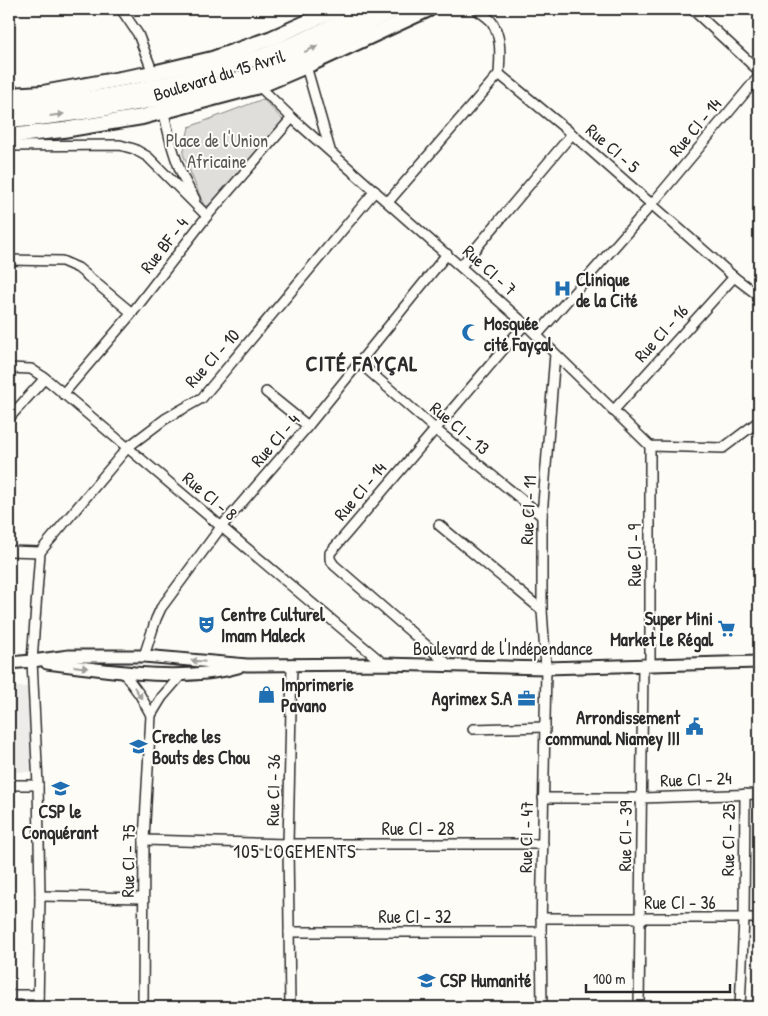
<svg xmlns="http://www.w3.org/2000/svg" width="768" height="1016" font-family="'Patrick Hand',sans-serif">
<rect width="100%" height="100%" fill="#fdfcf7"/>
<filter id="ink" filterUnits="userSpaceOnUse"><feTurbulence type="fractalNoise" baseFrequency=".02" numOctaves="2"/><feDisplacementMap in="SourceGraphic" scale="10" xChannelSelector="R" yChannelSelector="G"/><feConvolveMatrix kernelMatrix="1 2 1 2 8 2 1 2 1" color-interpolation-filters="sRGB"/></filter>
<g filter="url(#ink)">
<path fill="#edece8" d="M9 687H30L31 772H9Z"/>
<path fill="#dfdeda" stroke="#858482" d="M263 99 284 121 211 206H204L183 154 189 127Z"/>
<g fill="none" stroke-linecap="round" stroke-linejoin="round">
<defs>
<g id="minor">
<path d="M121 9 138 34 153 73"/>
<path d="M476 9C481 13 488 17 492 22 502 38 500 56 499 74L572 134 734 277 759 296"/>
<path d="M692 9 759 71"/>
<path d="M306 66 330 150"/>
<path d="M259 86 292 118 525 324 650 446 723 448 759 421"/>
<path d="M164 113C170 142 178 173 195 199"/>
<path d="M9 146 120 145 134 149 148 157 207 216"/>
<path d="M388 202 499 74"/>
<path d="M9 260 62 261 78 268 132 313"/>
<path d="M461 266 572 134"/>
<path d="M537 335 652 204 759 76"/>
<path d="M360 363 435 429 542 516"/>
<path d="M9 368 31 369 45 378 384 664"/>
<path d="M266 392 308 426"/>
<path d="M63 394 132 313 207 216 292 118"/>
<path d="M613 411 734 277"/>
<path d="M9 418 45 378"/>
<path d="M439 525 542 610"/>
<path d="M9 551 40 552 128 447 165 419 202 398 375 191"/>
<path d="M144 656 156 619 161 608 221 527 308 426 447 254"/>
<path d="M650 664V446"/>
<path d="M450 666 334 565 330 559V553L525 324"/>
<path d="M123 672 140 695 151 715"/>
<path d="M473 729 545 727"/>
<path d="M9 785H38"/>
<path d="M543 798H642L759 794"/>
<path d="M144 840 288 844H543"/>
<path d="M40 896 143 898"/>
<path d="M541 918H759"/>
<path d="M289 932H541"/>
<path d="M9 995H38"/>
<path d="M38 1007 40 896 38 785 32 661 40 552"/>
<path d="M143 1007 144 840 151 715 162 697 182 674"/>
<path d="M290 1007 288 844 292 664"/>
<path d="M542 1007 541 932 546 668 542 610V516L555 354"/>
<path d="M639 1007 643 664"/>
<path d="M740 1007 744 918 745 794"/>
</g>
<g id="secondary">
<path d="M9 663 32 661 69 656H144L247 665 384 664 546 668 759 662"/>
<path d="M47 663C104 670 182 683 238 667"/>
</g>
<g id="primary">
<path d="M9 95 43 93 153 73 212 59 272 38 337 9"/>
<path d="M9 136 63 130 142 117 259 86 306 66 429 9"/>
</g>
<g id="trunk">
<path d="M9 107C90 102 173 86 250 60 291 47 330 27 368 9"/>
<path d="M9 121C44 118 79 113 114 107 168 98 222 87 273 67 315 49 356 28 397 9"/>
</g>
</defs>
<use href="#minor" stroke="#2b2b2b" stroke-width="12"/>
<use href="#secondary" stroke="#2b2b2b" stroke-width="15"/>
<use href="#primary" stroke="#2b2b2b" stroke-width="18"/>
<use href="#trunk" stroke="#2b2b2b" stroke-width="18"/>
<use href="#minor" stroke="#fdfcf7" stroke-width="9"/>
<use href="#secondary" stroke="#fdfcf7" stroke-width="11"/>
<use href="#primary" stroke="#fdfcf7" stroke-width="14"/>
<use href="#trunk" stroke="#fdfcf7" stroke-width="14"/>
</g>
<defs><path id="oneway-solid" d="M-6-.8H1V-3.2L6.5 0L1 3.2V.8H-6Z" transform="scale(1.25)"/></defs>
<g fill="#9e9e9b">
<use href="#oneway-solid" transform="translate(311 49) rotate(-25)"/>
<use href="#oneway-solid" transform="translate(57 115) rotate(-8)"/>
<use href="#oneway-solid" transform="translate(198 661) rotate(-175)"/>
<use href="#oneway-solid" transform="translate(81 667) rotate(7)"/>
<use href="#oneway-solid" transform="translate(138 693) rotate(57)"/>
</g>
</g>
<defs>
<symbol id="hospital-bare" viewBox="-9 -9 18 18"><path d="M-5-5h3v3.5h4V-5h3V5h-3V1.5h-4V5h-3Z" fill="#1f6fb2" stroke="#fdfcf7" stroke-width="2.5" paint-order="stroke"/></symbol>
<symbol id="mosque-bare" viewBox="-9 -9 18 18"><path d="M3.5-4.9A6 6 0 1 0 3.5 4.9A5 5 0 1 1 3.5-4.9Z" fill="#1f6fb2" stroke="#fdfcf7" stroke-width="2.5" paint-order="stroke"/></symbol>
<symbol id="theatre-bare" viewBox="-9 -9 18 18"><path d="M-5-5.5Q0-4 5-5.5V0Q5 5 0 6Q-5 5-5 0ZM-3.3-2.5H-1v1.5H-3.3ZM1-2.5H3.3v1.5H1ZM-2.8 1Q0 5.5 2.8 1Z" fill="#1f6fb2" stroke="#fdfcf7" stroke-width="2.5" paint-order="stroke"/></symbol>
<symbol id="supermarket-bare" viewBox="-9 -9 18 18"><path d="M-6-5.5h2.5l.6 2H6L4.5 2H-2.5L-4.4-4H-6ZM-1.5 3.2a1.3 1.3 0 1 0 .1 0ZM3 3.2a1.3 1.3 0 1 0 .1 0Z" fill="#1f6fb2" stroke="#fdfcf7" stroke-width="2.5" paint-order="stroke"/></symbol>
<symbol id="shop-bare" viewBox="-9 -9 18 18"><path d="M-5-2.5h2.3a2.7 3.5 0 0 1 5.4 0H5L5.5 6h-11ZM-1.5-2.5h3a1.5 2.3 0 0 0-3 0Z" fill="#1f6fb2" stroke="#fdfcf7" stroke-width="2.5" paint-order="stroke"/></symbol>
<symbol id="office-bare" viewBox="-9 -9 18 18"><path d="M-6-3h4V-5.5h4V-3h4V5H-6ZM-1-4.5V-3h2v-1.5ZM-6 0V1H6V0Z" fill="#1f6fb2" stroke="#fdfcf7" stroke-width="2.5" paint-order="stroke"/></symbol>
<symbol id="civic-bare" viewBox="-9 -9 18 18"><path d="M-.6-6.5H3V-4.5H.6V-3L4-1V1h2V6H-6V1h2V-1L-.6-3ZM-1.2 2.5V6h2.4V2.5Z" fill="#1f6fb2" stroke="#fdfcf7" stroke-width="2.5" paint-order="stroke"/></symbol>
<symbol id="school-bare" viewBox="-9 -9 18 18"><path d="M0-5L7-2L0 1L-7-2ZM-4 1L0 2.5L4 1V4Q0 6-4 4Z" fill="#1f6fb2" stroke="#fdfcf7" stroke-width="2.5" paint-order="stroke"/></symbol>
</defs>
<g fill-rule="evenodd">
<use href="#hospital-bare" x="550" y="276" width="25" height="25"/>
<use href="#mosque-bare" x="458" y="320" width="25" height="25"/>
<use href="#theatre-bare" x="194" y="612" width="25" height="25"/>
<use href="#supermarket-bare" x="714" y="616" width="25" height="25"/>
<use href="#shop-bare" x="254" y="682" width="25" height="25"/>
<use href="#office-bare" x="514" y="686" width="25" height="25"/>
<use href="#civic-bare" x="682" y="714" width="25" height="25"/>
<use href="#school-bare" x="126" y="734" width="25" height="25"/>
<use href="#school-bare" x="48" y="776" width="25" height="25"/>
<use href="#school-bare" x="414" y="968" width="25" height="25"/>
</g>
<g text-anchor="middle" dominant-baseline="central" stroke-width="4" stroke-linejoin="round" paint-order="stroke">
<g font-size="18" fill="#2b2b2b" stroke="#fdfcf7">
<text transform="translate(219 75) rotate(-17)">Boulevard du 15 Avril</text>
<text transform="translate(695 127) rotate(-50)">Rue CI - 14</text>
<text transform="translate(613 148) rotate(41)">Rue CI - 5</text>
<text transform="translate(164 245) rotate(-52)">Rue BF - 4</text>
<text transform="translate(490 270) rotate(42)">Rue CI - 7</text>
<text transform="translate(661 333) rotate(-48)">Rue CI - 16</text>
<text transform="translate(212 358) rotate(-48)">Rue CI - 10</text>
<text transform="translate(460 428) rotate(40)">Rue CI - 13</text>
<text transform="translate(275 440) rotate(-49)">Rue CI - 4</text>
<text transform="translate(360 491) rotate(-50)">Rue CI - 14</text>
<text transform="translate(210 496) rotate(40)">Rue CI - 8</text>
<text transform="translate(528 510) rotate(-87)">Rue CI - 11</text>
<text transform="translate(634 555) rotate(-90)">Rue CI - 9</text>
<text x="503" y="648">Boulevard de l'Indépendance</text>
<text transform="translate(696 779) rotate(-2)">Rue CI - 24</text>
<text transform="translate(273 790) rotate(-89)">Rue CI - 36</text>
<text x="418" y="828">Rue CI - 28</text>
<text transform="translate(625 836) rotate(-89)">Rue CI - 39</text>
<text transform="translate(526 837) rotate(-89)">Rue CI - 47</text>
<text transform="translate(728 840) rotate(-89)">Rue CI - 25</text>
<text transform="translate(128 861) rotate(-89)">Rue CI - 75</text>
<text x="680" y="902">Rue CI - 36</text>
<text x="415" y="916">Rue CI - 32</text>
</g>
<g font-size="18" fill="#585857" stroke="#fdfcf7">
<text x="217" y="140">Place de l'Union<tspan x="217" dy="21">Africaine</tspan></text>
</g>
<g font-size="18" font-weight="bold" fill="#2b2b2b" stroke="#fdfcf7" text-anchor="start">
<text x="576" y="279">Clinique<tspan x="576" dy="21">de la Cité</tspan></text>
<text x="484" y="323">Mosquée<tspan x="484" dy="21">cité Fayçal</tspan></text>
<text x="221" y="614">Centre Culturel<tspan x="221" dy="21">Imam Maleck</tspan></text>
<text x="713" y="618" text-anchor="end">Super Mini<tspan x="713" dy="21">Market Le Régal</tspan></text>
<text x="281" y="684">Imprimerie<tspan x="281" dy="21">Pavano</tspan></text>
<text x="512" y="698" text-anchor="end">Agrimex S.A</text>
<text x="680" y="717" text-anchor="end">Arrondissement<tspan x="680" dy="21">communal Niamey III</tspan></text>
<text x="152" y="736">Creche les<tspan x="152" dy="21">Bouts des Chou</tspan></text>
<text x="60" y="811" text-anchor="middle">CSP le<tspan x="60" dy="21">Conquérant</tspan></text>
<text x="440" y="980">CSP Humanité</text>
</g>
<g font-size="19" letter-spacing="1" fill="#2b2b2b" stroke="#fdfcf7">
<text x="295" y="851">105 LOGEMENTS</text>
</g>
<g font-size="22" font-weight="bold" letter-spacing="1" fill="#2b2b2b" stroke="#fdfcf7">
<text x="362" y="363">CITÉ FAYÇAL</text>
</g>
</g>
<rect width="768" height="1016" fill="none" stroke="#fdfcf7" stroke-width="30"/>
<rect x="15" y="15" width="738" height="986" fill="none" stroke="#2b2b2b" stroke-width="2" filter="url(#ink)"/>
<path d="M586 984v8h144v-8" fill="none" stroke="#2b2b2b" stroke-width="2.5"/>
<text x="593" y="984" font-size="15" fill="#2b2b2b" stroke="#fdfcf7" stroke-width="4" paint-order="stroke">100 m</text>
</svg>
